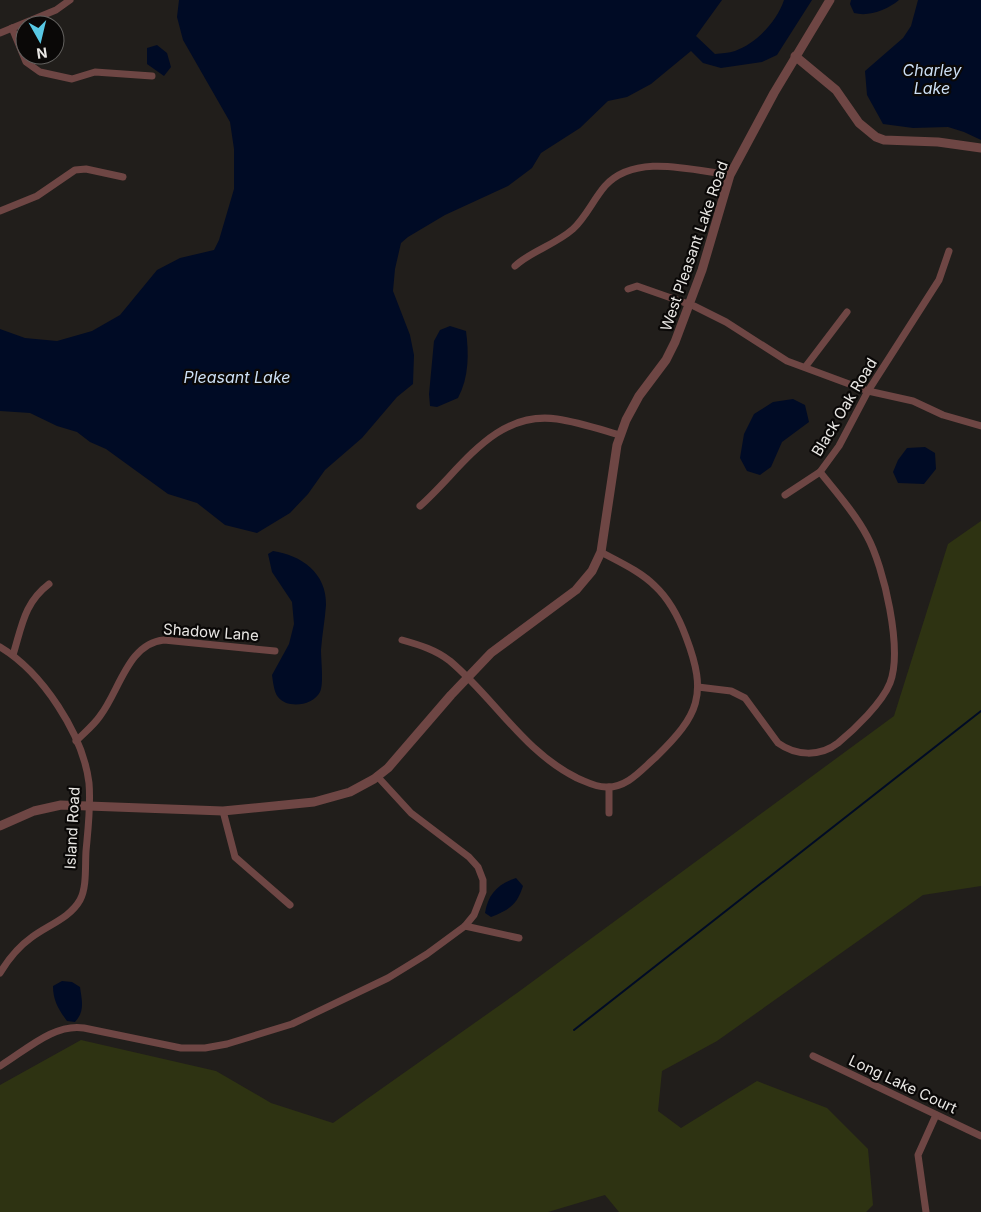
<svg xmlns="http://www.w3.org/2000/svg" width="981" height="1212" font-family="Inter,sans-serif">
<rect width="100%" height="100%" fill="#211e1b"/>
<path fill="#2e3312" d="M981 521V886L923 895 717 1041 662 1071 658 1111 681 1128 757 1081 827 1108 868 1149 873 1205 866 1212H619L605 1195 548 1212H0V1085L81 1040 216 1071 271 1103 333 1123 517 993 894 716 948 544Z"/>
<g fill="#000b25">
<path d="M179 0H722L696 36 715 54C721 53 729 53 735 51 757 43 777 21 784 0H812L777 55 762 62 721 68 703 63 691 51 651 84 627 97 608 101 580 128 541 153 532 168 508 186 445 215 408 237 401 243 395 269 393 291 410 335 414 355 413 384 397 397 362 438 325 470 308 494 290 513 257 533 225 525 197 503 168 494 106 449 90 442 77 432 57 426 30 413 0 411V329L25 338 57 341 92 331 120 315 157 270 180 258 214 250 219 240 234 189V149L230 122 183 40 177 17Z"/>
<path d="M851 0H899C887 10 869 17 854 13L850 4Z"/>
<path d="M918 0H981V140L964 132 948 127 913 128 883 124 867 95 865 71 903 38 911 26Z"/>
<path d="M157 45 167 53 171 67 164 76 147 64V48Z"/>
<path d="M450 326 466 331C469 354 469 377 458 398L437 407 430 406 429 394 434 341 440 330Z"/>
<path d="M793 399 805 405 809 422 782 442 771 467 760 475 747 471 740 458 744 434 754 414 773 402Z"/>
<path d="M925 447 935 453 936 469 924 484 898 483 893 472 898 460 907 448Z"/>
<path d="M273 551C301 555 327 573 326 605 325 620 322 635 321 650 321 660 324 685 320 692 313 706 287 709 278 697 274 692 273 682 272 675L289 644 294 624 292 602 272 572 268 554Z"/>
<path d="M516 878 523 886C517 905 509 910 491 917L485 913C488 894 498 884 516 878Z"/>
<path d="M62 981 72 982 80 987C82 1001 85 1011 75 1022L67 1021C59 1010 53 1001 53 986Z"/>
</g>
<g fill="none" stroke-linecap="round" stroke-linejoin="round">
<path stroke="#000b25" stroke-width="2" d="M574 1030 981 711"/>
<g stroke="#6e4644" stroke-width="7">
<path d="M12 28 26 62 40 72 72 79 95 72 152 76"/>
<path d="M0 33 56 10 70 0"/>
<path d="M0 211 37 196 75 170 86 169 123 177"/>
<path d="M515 266C531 251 555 245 573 229 586 217 593 200 605 186 635 153 691 170 730 175"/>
<path d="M628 289 637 286 694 306 726 322 787 361 868 391 913 401 943 415 981 426"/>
<path d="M806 366 847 312"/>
<path d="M785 495 820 472 839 446 868 391 939 280 949 251"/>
<path d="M420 506C461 470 494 410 557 419 578 422 599 429 620 435"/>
<path d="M402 640C420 645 436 650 450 661 495 699 523 751 577 778 587 782 595 787 606 787 627 788 641 770 656 757 699 715 708 695 686 637 679 618 670 600 655 586 640 571 619 562 601 552"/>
<path d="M0 647C42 672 83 734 89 783 91 806 88 829 86 851 85 866 87 887 80 900 70 918 48 925 32 937 18 947 9 958 0 973"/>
<path d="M13 655C22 626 24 603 49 584"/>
<path d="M698 687 731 691 745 698 778 743C796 756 820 757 838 743 855 729 882 703 890 683 903 650 884 567 867 536 855 513 836 492 820 472"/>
<path d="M76 741C84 733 94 725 100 716 119 692 128 643 164 640L275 651"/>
<path d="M223 811 235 857 290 905"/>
<path d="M609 813V787"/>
<path d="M465 926 519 938"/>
<path d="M813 1056 981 1136"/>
<path d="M0 1066C25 1051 54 1023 84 1028L181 1048H205L227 1044 292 1024 388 978 427 954 465 926 474 915 483 892V880L478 867 469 857 411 813 377 776"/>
<path d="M926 1212 918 1155 936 1115"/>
</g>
<g stroke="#6e4644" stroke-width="9">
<path d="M795 56 836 90 859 123 876 137 884 140 938 142 981 148"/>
<path d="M0 826 34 811 61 805 223 811 314 802 350 792 374 779 388 768 451 695 491 653 576 590 592 571 601 552 617 445 626 420 639 396 666 360 675 342 702 270 730 175 774 93 830 0"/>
</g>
</g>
<g text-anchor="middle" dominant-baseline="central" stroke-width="4.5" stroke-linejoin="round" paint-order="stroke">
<g font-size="15" fill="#e9e7e4" stroke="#0a0807">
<text transform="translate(694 246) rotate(-71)">West Pleasant Lake Road</text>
<text transform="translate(844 407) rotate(-59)">Black Oak Road</text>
<text transform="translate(211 632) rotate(4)">Shadow Lane</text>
<text transform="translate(72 828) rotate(-87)">Island Road</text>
<text transform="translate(903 1084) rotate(25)">Long Lake Court</text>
</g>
<g font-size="16" font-style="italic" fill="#ccdff5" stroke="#0a0807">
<text x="932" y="70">Charley<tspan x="932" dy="18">Lake</tspan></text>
<text x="237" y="377">Pleasant Lake</text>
</g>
</g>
<g transform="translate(40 40) rotate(172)"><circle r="24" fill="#0a0807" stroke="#63615f"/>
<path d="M0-4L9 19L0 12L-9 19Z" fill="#58c8e4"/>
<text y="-8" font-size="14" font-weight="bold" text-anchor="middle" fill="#e9e7e4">N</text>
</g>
</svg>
